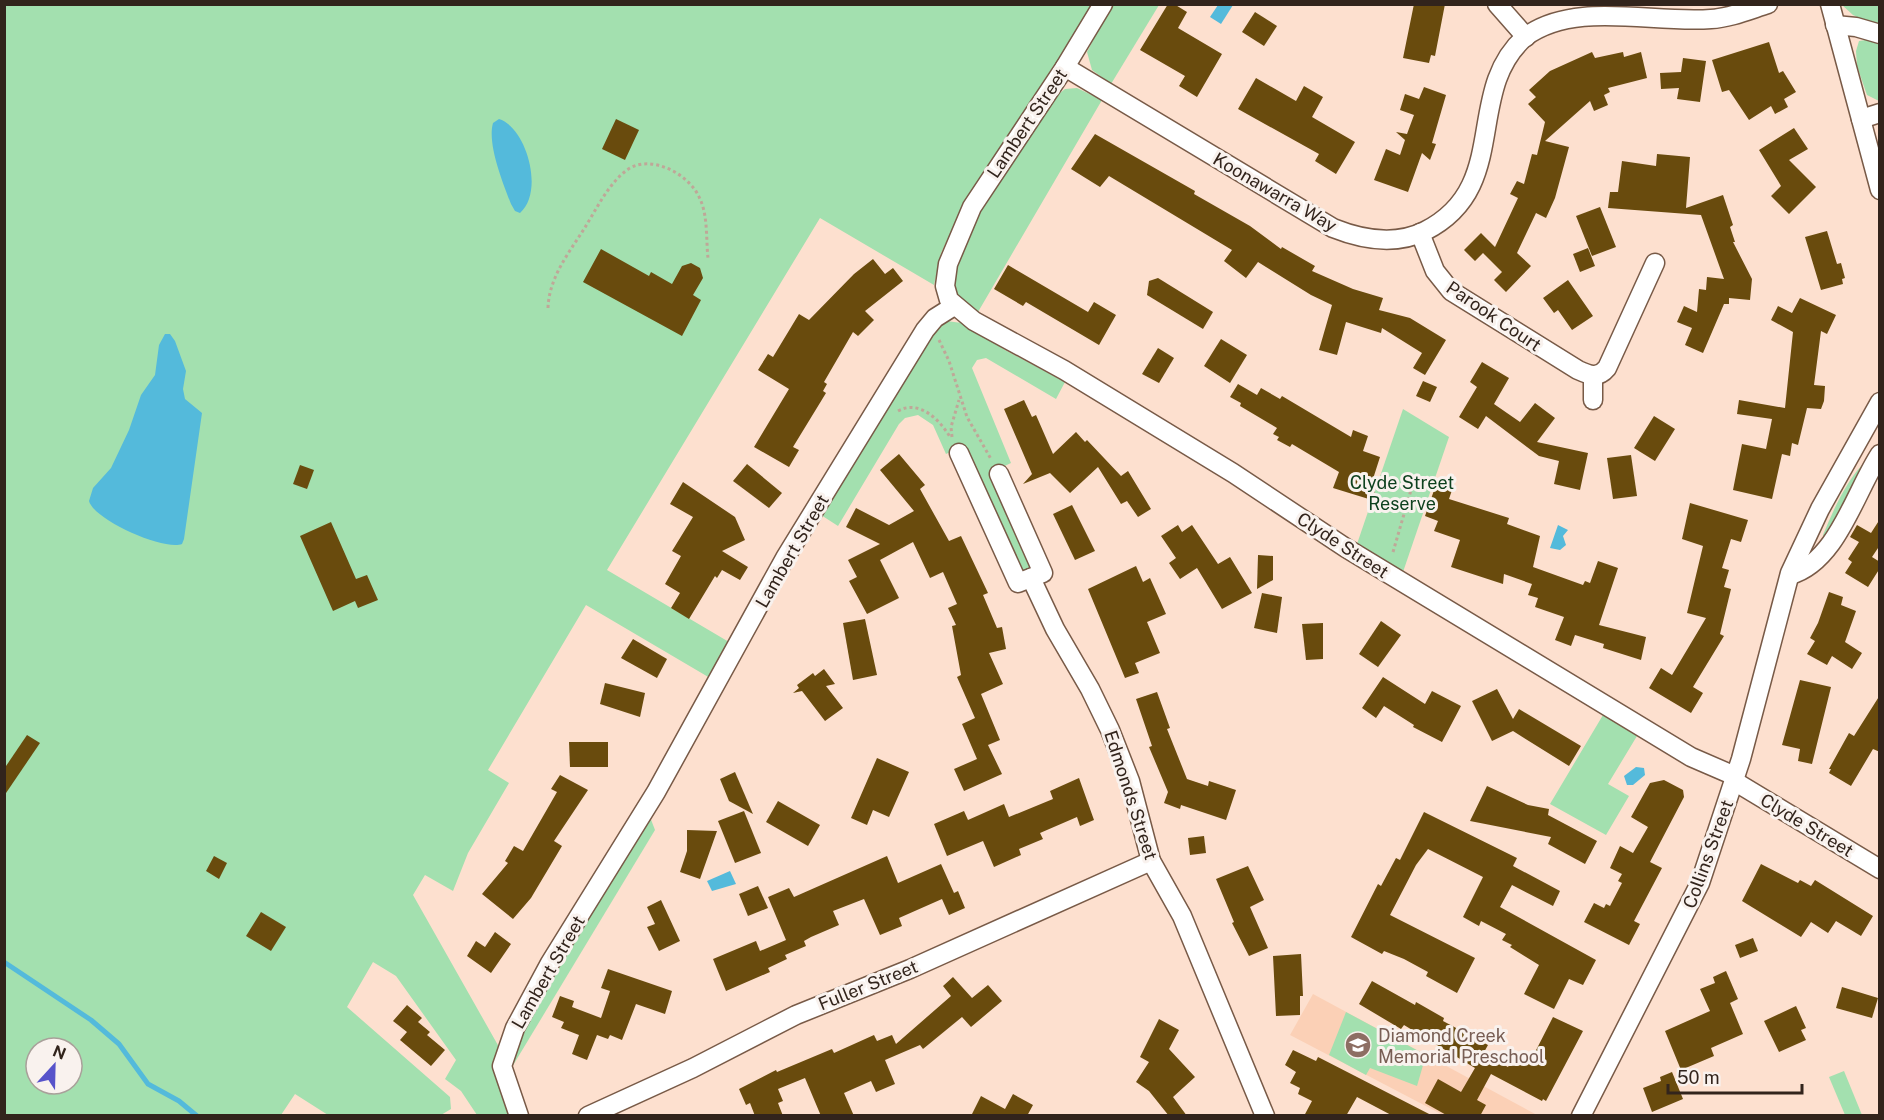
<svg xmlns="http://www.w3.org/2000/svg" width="1884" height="1120" font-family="'Public Sans',sans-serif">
<rect width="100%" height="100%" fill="#fde0cf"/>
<path fill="#fbd0b6" d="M1313 994 1537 1115H1443L1290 1035Z"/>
<g fill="#a3e0af" fill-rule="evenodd">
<path d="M4 5H1095L964 205 941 253 934 285 820 218 607 570 729 642 710 678 586 605 488 770 509 783 468 853 453 891 425 875 413 895 499 1047C490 1072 501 1093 511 1115H477L461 1091 445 1079 456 1060 396 976 373 962 347 1007 450 1097 451 1109 441 1115H328L295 1094 281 1115H5ZM36 1048H72V1084H36Z"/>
<path d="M1111 5H1159L1111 84 1092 70 1087 52Z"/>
<path d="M1842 5H1879V27L1853 15Z"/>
<path d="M1873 39 1879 41V101L1867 95 1857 66 1856 51 1859 41Z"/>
<path d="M1077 88 1102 100 978 312C968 306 955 298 953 286 948 242 1029 135 1055 97L1065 89Z"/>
<path d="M946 321 962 323 1005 350 1065 382 1056 399 986 358 977 360 972 368 1011 463 994 471 1032 568 1029 571 1021 572 961 447 946 454 933 425 918 415 905 418 899 424 838 526 821 515 933 333Z"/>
<path d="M1403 409 1449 437 1403 572 1357 544Z"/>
<path d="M1862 465H1864L1859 484 1823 539V535C1833 511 1844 485 1862 465Z"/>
<path d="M1603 715 1637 736 1608 784 1629 796 1606 835 1550 804Z"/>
<path d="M650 817 655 830 509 1072 511 1054 564 954Z"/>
<path d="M1346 1012 1426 1055 1417 1086 1370 1068 1366 1075 1329 1055Z"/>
<path d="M1844 1071 1862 1115H1845L1829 1077Z"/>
</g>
<g fill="#54badb">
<path d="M1218 5H1233L1221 24 1210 17Z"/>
<path d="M499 119C526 127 545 191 520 213L515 211 511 204C503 183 487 144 493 123Z"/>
<path d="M165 334H170L175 341 186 371 183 389 185 399 202 413 184 539 182 544C164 551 94 520 89 501L93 488 111 468 129 430 141 395 155 375 159 345Z"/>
<path d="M1558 525 1568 530 1563 536 1566 545 1560 550 1550 548Z"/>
<path d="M1636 767 1644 768 1645 775 1633 785H1627L1624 776Z"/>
<path d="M730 871 736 884 712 891 707 881Z"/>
</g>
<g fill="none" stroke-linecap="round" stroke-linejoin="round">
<path stroke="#54badb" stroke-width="5" d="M4 962 91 1020 119 1044 148 1084 179 1101 197 1116"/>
</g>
<g fill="#694b0d">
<path d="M1168 4H1174L1187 12 1178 28 1222 54 1197 97 1179 86 1185 76 1140 50Z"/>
<path d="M1414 4H1445L1435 56 1431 55 1429 63 1403 58Z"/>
<path d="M1255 12 1277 26 1264 46 1242 32Z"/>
<path d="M1769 42 1779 73 1783 71 1796 92 1784 99 1788 107 1775 114 1771 106 1749 120 1729 90 1722 92 1712 60Z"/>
<path d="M1592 52 1595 58 1623 52 1624 57 1641 52 1647 78 1608 88 1610 92 1604 95 1608 105 1594 111 1590 101 1545 141 1569 147 1555 198 1546 218 1536 213 1517 253 1531 266 1506 292 1494 280 1502 272 1483 253 1475 261 1464 250 1481 233 1495 247 1518 198 1510 194 1517 181 1524 184 1532 154 1537 155 1545 122 1528 104 1536 97 1529 90 1550 71Z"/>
<path d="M1683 58 1706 61 1700 102 1677 99 1679 88 1661 89 1660 73 1681 72Z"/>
<path d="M1256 78 1296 101 1304 86 1323 97 1312 117 1355 142 1336 174 1315 161 1319 154 1238 109Z"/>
<path d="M1424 87 1446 95 1432 143 1436 144 1430 160 1422 153 1408 192 1374 180 1386 149 1400 155 1405 140 1396 132 1407 134 1414 115 1400 110 1405 94 1419 99Z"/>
<path d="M616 119 639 130 625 160 602 149Z"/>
<path d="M1794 128 1808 149 1789 160 1816 187 1789 214 1771 196 1781 186 1759 150Z"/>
<path d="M1095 134 1195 191 1194 194 1250 226 1281 249 1282 247 1315 266 1312 271 1353 289 1383 298 1379 310 1410 318 1446 340 1425 375 1413 368 1422 353 1382 328 1381 333 1346 322 1337 355 1319 350 1332 305 1311 295 1258 262 1246 278 1224 261 1232 250 1109 176 1100 187 1071 169Z"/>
<path d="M1657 154 1690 157 1686 208 1723 195 1733 225 1730 227 1735 242H1733L1752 279 1750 300 1729 298V304H1724L1703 353 1685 345 1692 328 1677 322 1684 306 1697 312 1699 289 1706 290 1707 277 1724 279 1701 215 1608 208 1610 192H1618L1622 161 1656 166Z"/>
<path d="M1600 207 1616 247 1592 256 1576 216Z"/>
<path d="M1827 231 1837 264 1841 263 1845 278 1842 279 1843 284 1821 290 1805 237Z"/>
<path d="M1588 248 1595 266 1580 272 1573 254Z"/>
<path d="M601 249 649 276 651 272 672 284 682 266 691 263 700 268 703 278 693 295 701 300 682 336 583 282Z"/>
<path d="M873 259 885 274 893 268 903 281 865 311 874 320 858 336 853 332 824 382 827 384 823 391 826 393 793 447 799 450 789 467 754 447 789 389 758 370 768 354 773 357 799 314 809 320 854 274Z"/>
<path d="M1008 265 1088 312 1094 302 1116 315 1099 345 1026 302 1023 306 994 289Z"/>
<path d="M1158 278 1213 312 1203 329 1147 295 1149 281Z"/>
<path d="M1568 280 1593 316 1572 330 1558 310 1554 313 1543 298Z"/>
<path d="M1800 298 1836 315 1827 334 1821 331 1814 385 1825 386 1824 401 1821 409 1807 408 1798 445 1792 443 1790 456 1782 454 1772 499 1733 490 1742 444 1766 449 1772 419 1737 414 1739 400 1785 408 1793 332 1771 320 1778 306 1792 313Z"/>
<path d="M1221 339 1247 355 1230 383 1204 366Z"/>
<path d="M1158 348 1174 358 1159 383 1142 374Z"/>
<path d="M1482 362 1509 378 1494 404 1520 422 1535 403 1555 418 1537 442 1588 453 1580 490 1554 484 1559 461 1539 456 1486 416 1478 429 1459 417 1477 387 1470 382Z"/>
<path d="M1423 381 1437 387 1430 402 1416 396Z"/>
<path d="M1238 384 1257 395 1261 388 1280 399 1282 396 1351 437 1353 430 1368 436 1363 451 1380 457 1372 482 1377 484 1372 500 1333 488 1339 472 1292 444 1290 447 1277 440 1279 437 1273 434 1277 428 1240 406 1241 403 1230 397Z"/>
<path d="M1024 400 1032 417 1036 415 1053 454 1076 432 1085 442 1087 440 1121 476 1128 471 1151 509 1138 517 1127 501 1121 504 1098 467 1070 493 1050 473 1023 484 1032 474 1004 409Z"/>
<path d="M1654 416 1675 429 1655 461 1634 448Z"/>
<path d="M899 454 925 485 920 489 949 541 961 536 988 593 983 595 997 628 1002 627 1006 649 989 653 1003 684 981 694 1000 740 988 745 1002 774 964 791 954 769 977 759 962 724 975 718 957 677 961 675 952 626 956 625 948 608 957 604 943 572 930 578 913 542 880 560 899 598 867 614 849 581 857 577 848 560 880 544 846 527 856 508 889 525 914 511 880 470Z"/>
<path d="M1631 455 1637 496 1613 499 1607 458Z"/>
<path d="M747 464 782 493 769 508 733 481Z"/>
<path d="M300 465 314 470 307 489 293 484Z"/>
<path d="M1438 479 1454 484 1449 499 1509 518 1507 524 1540 536 1533 567 1583 585 1585 581 1590 583 1598 561 1618 568 1599 625 1646 637 1641 660 1603 648 1604 644 1575 635 1571 646 1555 640 1564 617 1535 607 1538 598 1528 595 1532 584 1504 574 1503 584 1451 567 1460 540 1434 531 1438 521 1425 516Z"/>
<path d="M683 482 735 517 745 540 722 551 748 567 740 580 722 570 717 578 715 576 689 619 671 608 680 593 665 584 681 556 672 551 693 517 670 504Z"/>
<path d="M1690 503 1748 520 1741 542 1731 539 1722 568 1729 570 1724 587 1731 589 1720 634 1724 636 1693 687 1703 693 1691 713 1649 688 1661 668 1672 675 1706 618 1687 613 1703 546 1682 539Z"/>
<path d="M1072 505 1095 551 1075 560 1053 514Z"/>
<path d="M1880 519V545L1872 557 1880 562V568L1868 587 1845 573 1852 562 1848 559 1859 542 1850 537 1857 525 1871 533Z"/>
<path d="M331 522 356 579 367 575 378 600 358 608 355 601 333 611 300 536Z"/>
<path d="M1178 525 1182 532 1192 525 1218 564 1230 557 1252 593 1222 609 1197 568 1180 579 1169 563 1176 558 1161 536Z"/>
<path d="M1258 555 1273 556V580L1257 589Z"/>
<path d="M1136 566 1143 582 1150 578 1166 614 1147 622 1160 653 1135 663 1139 673 1125 678 1088 589Z"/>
<path d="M1829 592 1843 597 1841 605 1856 611 1845 642 1862 653 1852 669 1832 656 1827 665 1807 654 1815 641 1810 638 1818 623Z"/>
<path d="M1262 593 1282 597 1277 633 1254 628Z"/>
<path d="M865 619 877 675 853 680 843 623Z"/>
<path d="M1381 621 1401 635 1378 667 1359 654Z"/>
<path d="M1323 623V659L1306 660 1302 624Z"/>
<path d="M633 639 667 659 657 678 621 658Z"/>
<path d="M824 669 835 684 826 686 843 708 825 721 802 691 793 693 799 688 797 685 813 673 815 676Z"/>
<path d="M1383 677 1425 704 1432 691 1461 706 1442 742 1413 727 1414 725 1384 706 1376 718 1362 708Z"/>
<path d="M1800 680 1831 687 1812 764 1798 761 1800 749 1782 745Z"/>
<path d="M605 683 645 693 640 717 600 704Z"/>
<path d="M1497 689 1513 719 1519 709 1581 746 1569 766 1513 731 1492 741 1472 701Z"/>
<path d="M1157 692 1170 728 1167 729 1187 779 1208 786 1209 781 1236 790 1226 820 1181 805 1180 809 1164 803 1168 792 1149 747 1152 746 1136 699Z"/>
<path d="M1880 695V752L1873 749 1851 786 1829 773 1831 769H1829L1849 733 1854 736Z"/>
<path d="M27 735 40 743 4 796V769Z"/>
<path d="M569 742H608V767H570Z"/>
<path d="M877 758 909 772 889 817 873 810 867 825 851 818Z"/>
<path d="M735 772 753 814 729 801 720 779Z"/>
<path d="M560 775 588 790 554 841 562 846 531 898 513 919 482 894 508 863 505 861 514 846 523 851 557 792 551 789Z"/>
<path d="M1079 778 1094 820 1080 826 1077 817 1040 833 1043 839 1019 849 1021 855 994 867 983 841 947 856 934 824 964 811 968 820 1004 804 1009 817 1053 799 1050 791Z"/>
<path d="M1664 780 1683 790 1684 797 1650 862 1662 868 1634 921 1640 924 1629 945 1584 922 1594 903 1604 908 1606 904 1610 906 1622 883 1618 881 1622 874 1610 868 1620 846 1633 853 1648 827 1631 817 1650 783Z"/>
<path d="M1487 786 1528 805 1549 809 1548 815 1597 841 1585 864 1548 844 1551 837 1470 821Z"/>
<path d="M778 801 820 825 808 846 766 822Z"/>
<path d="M744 811 761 853 735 863 718 821Z"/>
<path d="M1424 812 1517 858 1513 866 1560 891 1553 906 1512 885 1500 907 1596 960 1583 985 1569 979 1554 1009 1524 994 1539 965 1510 947 1512 945 1502 940 1506 934 1481 921 1479 926 1463 917 1483 877 1428 849 1416 865 1390 915 1475 958 1457 993 1426 976 1428 972 1404 959 1384 951 1382 954 1351 937 1378 884 1381 886 1396 858 1400 860Z"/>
<path d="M687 830 717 831 700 879 680 872 687 851Z"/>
<path d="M1204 836 1206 853 1190 855 1188 838Z"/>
<path d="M214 856 227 863 219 879 206 871Z"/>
<path d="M887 856 898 883 941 864 954 893 958 891 965 908 949 915 942 899 899 918 902 926 880 935 864 899 833 911 839 925 811 937 804 941 806 946 785 955 787 959 768 968 770 972 726 991 713 959 756 941 760 951 786 940 768 897 789 888 794 897Z"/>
<path d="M1761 864 1798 883 1800 880 1811 886 1815 880 1873 916 1861 936 1836 921 1828 933 1811 922 1801 937 1742 901Z"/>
<path d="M1248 866 1264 900 1250 907 1268 948 1249 956 1232 923 1234 922 1216 879Z"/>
<path d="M758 886 768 908 748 916 739 894Z"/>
<path d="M661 900 680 941 659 951 647 927 655 924 647 907Z"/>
<path d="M261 912 286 927 271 951 246 936Z"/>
<path d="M495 932 511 944 491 973 467 956 476 941 485 947Z"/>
<path d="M1753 938 1758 951 1740 958 1735 945Z"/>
<path d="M1301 954 1303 996H1300V1015L1276 1016 1273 956Z"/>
<path d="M608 969 672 991 665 1014 636 1004 622 1040 610 1035 608 1039 597 1035 587 1060 572 1054 579 1035 561 1028 564 1022 552 1017 560 996 574 1001 572 1007 601 1018 610 991 601 988Z"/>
<path d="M1726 971 1738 999 1730 1003 1743 1034 1711 1048 1714 1056 1681 1070 1665 1031 1710 1011 1700 989 1715 983 1713 977Z"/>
<path d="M953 977 972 998 988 985 1002 1001 971 1027 962 1017 923 1049 920 1045 885 1060 895 1084 876 1092 871 1081 844 1093 854 1116H821L805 1078 778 1089 783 1101 778 1103 783 1116H755L750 1103 746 1105 739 1089 776 1070 777 1072 832 1049 834 1053 874 1035 877 1041 892 1035 896 1044 951 996 943 986Z"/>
<path d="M1372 981 1415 1005 1416 1002 1444 1018 1443 1021 1488 1045 1483 1054 1508 1067 1513 1058 1522 1063 1525 1059 1530 1062 1553 1017 1583 1031 1546 1101 1543 1099 1542 1101 1491 1074 1477 1100 1486 1105 1480 1116H1448L1425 1103 1438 1079 1461 1092 1475 1068 1404 1025 1401 1029 1359 1004Z"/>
<path d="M1842 987 1878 998 1872 1018 1836 1008Z"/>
<path d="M407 1005 422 1018 418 1022 430 1032 427 1035 445 1050 431 1066 400 1040 407 1032 393 1021Z"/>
<path d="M1796 1006 1806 1028 1801 1030 1806 1040 1779 1052 1764 1021Z"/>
<path d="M1159 1019 1179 1030 1169 1049 1195 1077 1173 1097 1187 1116H1169L1149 1091 1136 1082 1149 1062 1140 1057Z"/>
<path d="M1293 1050 1316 1061 1318 1057 1433 1116H1393L1357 1097 1346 1116H1304L1312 1101 1298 1094 1300 1088 1290 1083 1296 1072 1285 1065Z"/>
<path d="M1672 1072 1683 1099 1652 1112 1643 1088 1661 1081 1660 1077Z"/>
<path d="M1013 1094 1033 1105 1027 1116H971L981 1096 1005 1109Z"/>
</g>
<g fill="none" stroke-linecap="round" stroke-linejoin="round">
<defs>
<g id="minor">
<path d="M1103 4 1065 67 972 207 948 264 945 286 949 300 974 321 1064 370 1233 473 1346 548 1691 757 1735 776"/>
<path d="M1497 4 1526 37"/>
<path d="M1830 4 1880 190"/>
<path d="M1835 25 1856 27 1880 34"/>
<path d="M1065 67 1333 228C1363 240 1395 246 1425 231 1512 187 1463 92 1525 37 1575 0 1652 24 1711 19 1730 18 1749 10 1768 4"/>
<path d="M1861 119 1880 113"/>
<path d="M1420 233 1435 271 1451 291 1578 370C1589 375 1598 379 1607 368L1655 263"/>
<path d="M1593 400V376"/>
<path d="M959 453 1018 583 1043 573 999 474"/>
<path d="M1790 575C1837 562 1855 492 1880 454"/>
<path d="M1031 578 1055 629 1090 689 1110 730 1130 781 1151 861 1182 916 1265 1116"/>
<path d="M1734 781 1880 869"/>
<path d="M519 1116 502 1066 515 1028 550 963 656 792 785 558 925 330 935 318 954 306"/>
<path d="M588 1116 693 1068 796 1015 910 969 1151 861"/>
<path d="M1581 1116 1700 883 1741 759 1790 573 1820 509 1880 402"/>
</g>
</defs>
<use href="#minor" stroke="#785a47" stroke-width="21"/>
<g stroke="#bfa798" stroke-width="3" stroke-dasharray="3 3" stroke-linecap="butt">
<path d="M548 308C549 278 568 254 584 229 596 210 608 184 627 170 650 153 690 174 700 199 708 216 706 240 708 258"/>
<path d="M939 340 949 361 967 417 991 459"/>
<path d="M898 411C919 399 940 420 950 437"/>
<path d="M952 437 951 427 959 400"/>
<path d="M1393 552 1411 490"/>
</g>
<use href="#minor" stroke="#fff" stroke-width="18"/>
</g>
<defs>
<symbol id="school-disc" viewBox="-11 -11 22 22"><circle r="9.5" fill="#8d6e63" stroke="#f9f2ee"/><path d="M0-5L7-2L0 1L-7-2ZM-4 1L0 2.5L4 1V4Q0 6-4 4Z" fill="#fff"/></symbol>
</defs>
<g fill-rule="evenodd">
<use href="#school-disc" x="1343" y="1030" width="30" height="30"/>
</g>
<g text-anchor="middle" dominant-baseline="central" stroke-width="6" stroke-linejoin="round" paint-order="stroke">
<g font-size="18" fill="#32241c" stroke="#f9f2ee">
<text transform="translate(1027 123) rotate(-56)">Lambert Street</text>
<text transform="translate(1275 192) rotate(30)">Koonawarra Way</text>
<text transform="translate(1494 316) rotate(34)">Parook Court</text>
<text transform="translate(1343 545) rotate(33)">Clyde Street</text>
<text transform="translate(792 551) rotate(-60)">Lambert Street</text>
<text transform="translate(1131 795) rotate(72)">Edmonds Street</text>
<text transform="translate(1807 825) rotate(31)">Clyde Street</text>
<text transform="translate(1708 854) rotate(-70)">Collins Street</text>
<text transform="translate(548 972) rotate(-60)">Lambert Street</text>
<text transform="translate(868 985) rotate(-22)">Fuller Street</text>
</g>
<g font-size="18" fill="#0d411e" stroke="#f9f2ee">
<text x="1402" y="482">Clyde Street<tspan x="1402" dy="21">Reserve</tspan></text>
</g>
<g font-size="18" fill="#785e54" stroke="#f9f2ee" text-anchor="start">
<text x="1378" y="1035">Diamond Creek<tspan x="1378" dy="21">Memorial Preschool</tspan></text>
</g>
</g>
<rect width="1884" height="1120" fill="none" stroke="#32241c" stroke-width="12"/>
<g transform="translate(54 1066) rotate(22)"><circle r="28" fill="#f9f2ee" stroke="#a9a09a" stroke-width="1.5"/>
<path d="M0-4.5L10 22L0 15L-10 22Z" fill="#5753ca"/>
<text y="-9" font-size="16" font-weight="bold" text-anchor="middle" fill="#32241c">N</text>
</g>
<path d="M1668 1084v9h134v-9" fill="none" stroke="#32241c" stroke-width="3"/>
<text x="1677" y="1084" font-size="18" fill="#32241c" stroke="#f9f2ee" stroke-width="4.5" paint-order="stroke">50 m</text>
</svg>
